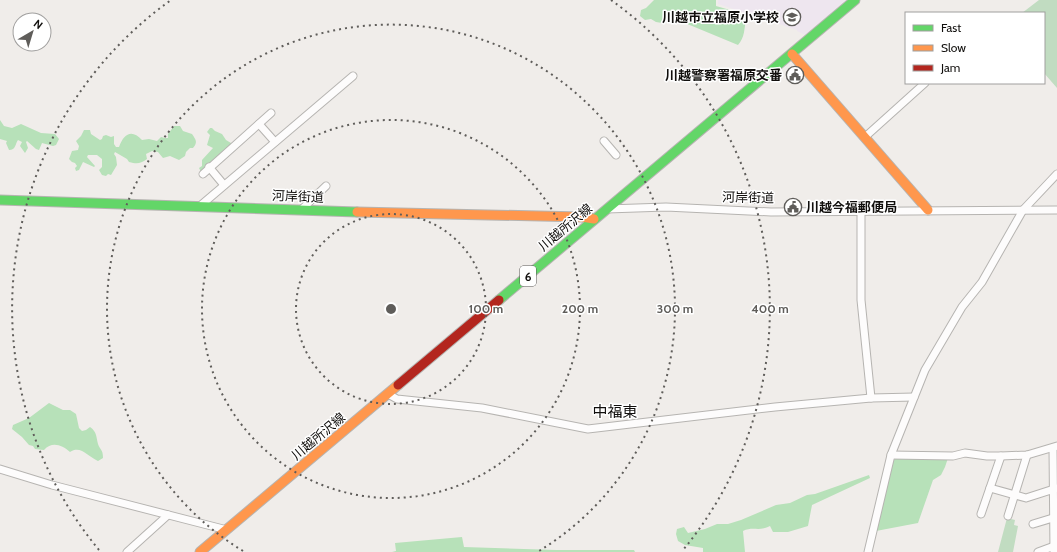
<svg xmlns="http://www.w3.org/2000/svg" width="1057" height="552" font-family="Cabin,'Noto Sans JP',sans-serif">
<rect width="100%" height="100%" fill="#f0edea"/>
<path fill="#eee6ef" d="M718 0H846L805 35 797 31V30L718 4Z"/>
<g fill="#c1dcc1">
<path d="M1039 0H1057V88L1044 73V13H1022Z"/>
<path d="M1007 518 1015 520 1014 525 1018 526 1013 552H998Z"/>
</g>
<g fill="#b7e1b9">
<path d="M654 0H716V6L737 12 746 20C744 29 745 37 738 45L668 16 662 23 656 22 651 19 645 20 640 16 641 10 646 8Z"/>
<path d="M0 120 4 126 12 128 21 124 41 133 55 134 59 139 56 145 53 146 42 143 39 150 36 149 27 141 26 142 28 148 25 153 20 146 22 142 18 140C15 144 16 150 9 150L6 143 7 141 0 139Z"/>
<path d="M174 126H180L183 131 192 134C196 140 198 142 193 148H190L186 152 185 156 179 160 170 156 163 158 158 152 152 151 146 154 147 159C140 164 137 164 129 162L127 159 115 152 114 154 116 157 117 165 111 175 108 174 106 176 102 175 99 170 102 167V159L97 155H88L87 157 95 166 94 167 83 162 79 170 76 171 75 168 77 166 75 163 72 162 69 159 72 151 78 150 79 146 76 141 81 136 84 130H90L91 134 100 140 102 139 103 136 106 135 111 137 114 136V144L116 147H119C124 133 132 129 142 140L149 139 157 141 161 137 165 138H168V134Z"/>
<path d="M210 128H212L215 131 222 134 226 140 231 143 232 145 201 172 199 168 202 166V160L213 148 207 145 210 135 207 132Z"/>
<path d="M49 403 63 410H70L76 414 79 428 82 431 86 430 90 427C97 432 96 436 98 444 100 450 103 449 103 458L98 461C88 457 81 445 70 452 62 445 52 441 44 450L35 449 33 446 29 445 22 437 12 429 13 425 29 418Z"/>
<path d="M940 458H948L945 467 941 475 933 480 918 523 876 531 893 461 895 459Z"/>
<path d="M869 475 870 478 812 505 808 526 788 532H773L770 526C759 532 753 526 743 531L745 552H703V548L685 545 678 541 676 534 677 529 684 527 688 533 705 529 717 524H728L741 520 776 505 790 503 807 495 815 494Z"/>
<path d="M462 537 464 547 556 550H634L635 552H392L396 551 395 543Z"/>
</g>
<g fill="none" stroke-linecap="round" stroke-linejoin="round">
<defs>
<g id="street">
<path d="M259 124 275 142"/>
<path d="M865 137 925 83"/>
<path d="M604 141 616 155"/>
<path d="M209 167 224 185"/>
<path d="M203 174 271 113"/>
<path d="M200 206 353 76"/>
<path d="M607 209 666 207 771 212 1057 210"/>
<path d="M301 210 326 186"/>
<path d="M861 210V300L871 398"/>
<path d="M388 394 397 399 482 408 588 429 775 407 871 398 914 397"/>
<path d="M1053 448 1054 552"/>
<path d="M891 455 953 456 965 453 987 456H1001L1027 455 1057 446"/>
<path d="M0 469 52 485 227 530"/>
<path d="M990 488 1026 498 1057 488"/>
<path d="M981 514 1001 456"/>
<path d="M1008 516 1027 455"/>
<path d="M1033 524 1056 517"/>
<path d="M127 552 168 515"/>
<path d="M868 552 891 455 925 370 962 307 982 282 1023 210 1057 174"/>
<path d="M1038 552 1057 545"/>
</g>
<g id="fast">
<path d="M0 200 357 212"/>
<path d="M499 300 855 0"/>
</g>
<g id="slow">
<path d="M792 54 928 210"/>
<path d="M357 212 582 217 594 219"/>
<path d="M200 552 398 385"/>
</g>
<path id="jam" d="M398 385 499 300"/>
</defs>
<use href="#street" stroke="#b6b4b1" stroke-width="9"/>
<use href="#fast" stroke="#b6b4b1" stroke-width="11"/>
<use href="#slow" stroke="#b6b4b1" stroke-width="11"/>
<use href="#jam" stroke="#b6b4b1" stroke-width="11"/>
<use href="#street" stroke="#fdfcfc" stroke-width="7"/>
<use href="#fast" stroke="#63d668" stroke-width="9"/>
<use href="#slow" stroke="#ff974d" stroke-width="9"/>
<use href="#jam" stroke="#b3261e" stroke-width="9"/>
</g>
<g fill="none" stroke="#5f5d5a" stroke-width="2" stroke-dasharray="2 4">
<circle cx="391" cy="309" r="95"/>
<circle cx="391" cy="309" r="189"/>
<path d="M243 551A284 284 0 1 1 539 551"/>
<path d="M99 550A379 379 0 0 1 171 0M611 0A379 379 0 0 1 683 550"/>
</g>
<defs>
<symbol id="school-ring" viewBox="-11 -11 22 22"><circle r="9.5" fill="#fff" stroke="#5f5d5a" stroke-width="1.5"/><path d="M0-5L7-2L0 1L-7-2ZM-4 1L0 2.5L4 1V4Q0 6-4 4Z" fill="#5f5d5a"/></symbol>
<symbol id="civic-ring" viewBox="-11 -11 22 22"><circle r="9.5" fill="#fff" stroke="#5f5d5a" stroke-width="1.5"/><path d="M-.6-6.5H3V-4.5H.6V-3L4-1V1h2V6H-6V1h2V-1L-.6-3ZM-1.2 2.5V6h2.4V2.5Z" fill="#5f5d5a"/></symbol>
</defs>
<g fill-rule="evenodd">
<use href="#school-ring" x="782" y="7" width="20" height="20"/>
<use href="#civic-ring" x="785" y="65" width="20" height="20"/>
<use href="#civic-ring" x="783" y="197" width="20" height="20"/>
</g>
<g text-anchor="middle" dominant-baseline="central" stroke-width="3" stroke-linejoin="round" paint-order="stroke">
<rect fill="#fff" stroke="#585756" stroke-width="1" x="520" y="266" width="16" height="20" rx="3"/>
<g font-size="12" font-weight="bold" fill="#110f0d">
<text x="528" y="276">6</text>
</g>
<g font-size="13" font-weight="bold" fill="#110f0d" stroke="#fff" text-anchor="end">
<text x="779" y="17">川越市立福原小学校</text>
<text x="782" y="75">川越警察署福原交番</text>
<text x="806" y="207" text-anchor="start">川越今福郵便局</text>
</g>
<g font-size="13" fill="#110f0d" stroke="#fff">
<text transform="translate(298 196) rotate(2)">河岸街道</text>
<text transform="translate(748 197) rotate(1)">河岸街道</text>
<text transform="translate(565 227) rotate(-40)">川越所沢線</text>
<text transform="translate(318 436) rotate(-40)">川越所沢線</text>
</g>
<g font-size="15" fill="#110f0d" stroke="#fff">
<text x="615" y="412">中福東</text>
</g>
</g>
<circle cx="391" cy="309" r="6" fill="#5f5d5a" stroke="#fff" stroke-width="2"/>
<g font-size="12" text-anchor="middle" font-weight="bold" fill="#5f5d5a" stroke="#fff" stroke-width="3" stroke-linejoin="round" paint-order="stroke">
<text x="486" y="313">100 m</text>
<text x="580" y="313">200 m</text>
<text x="675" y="313">300 m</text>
<text x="770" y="313">400 m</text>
</g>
<rect x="905" y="12" width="140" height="72" fill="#ffffff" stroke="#a09f9e"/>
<rect x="913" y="25" width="20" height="6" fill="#63d668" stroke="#a09f9e"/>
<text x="941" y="32" font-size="12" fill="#110f0d">Fast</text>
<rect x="913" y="45" width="20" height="6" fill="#ff974d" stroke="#a09f9e"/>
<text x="941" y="52" font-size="12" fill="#110f0d">Slow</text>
<rect x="913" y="65" width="20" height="6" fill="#b3261e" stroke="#a09f9e"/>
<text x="941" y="72" font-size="12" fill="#110f0d">Jam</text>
<g transform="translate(32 32) rotate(38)"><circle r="19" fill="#ffffff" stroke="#a09f9e"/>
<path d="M0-3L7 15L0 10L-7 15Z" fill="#5f5d5a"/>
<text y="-6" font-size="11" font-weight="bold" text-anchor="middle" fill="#110f0d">N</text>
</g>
</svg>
